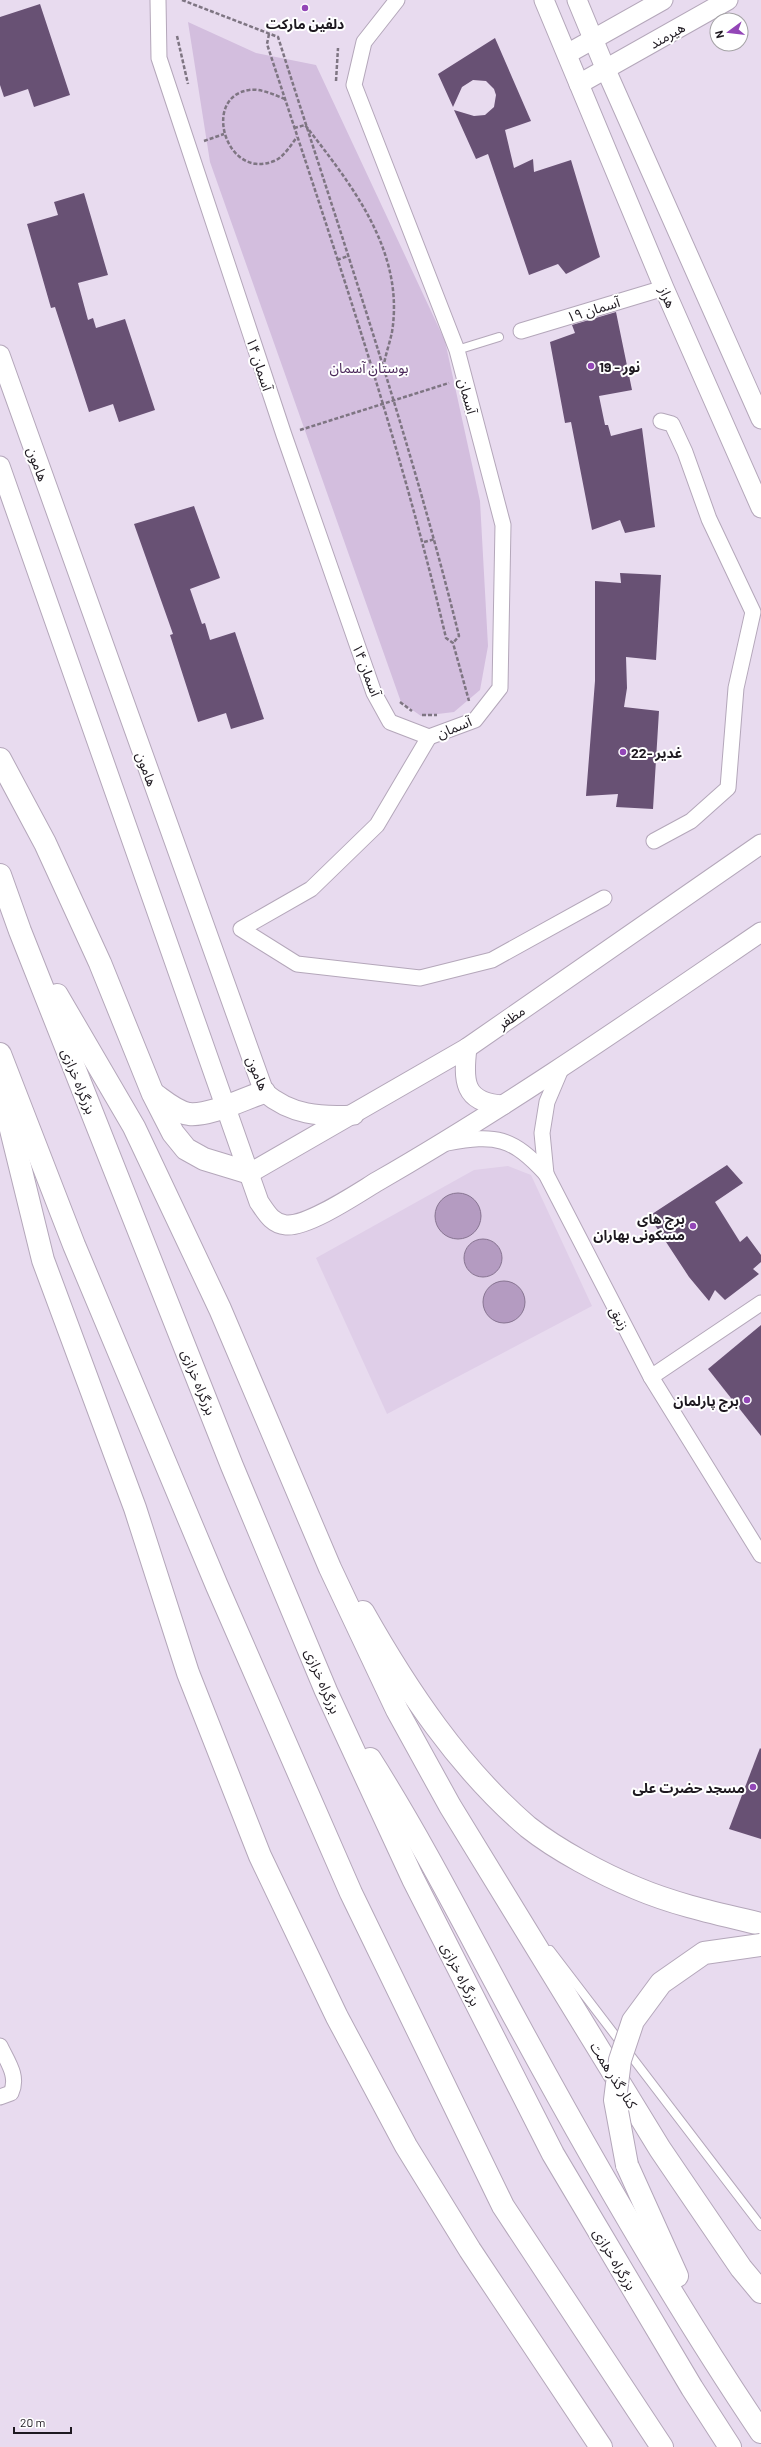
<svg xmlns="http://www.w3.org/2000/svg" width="761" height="2447" font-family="Barlow,'Noto Sans Arabic',sans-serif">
<rect width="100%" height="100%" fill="#e8dbef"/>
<path fill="#dfcee8" d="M508 1166 531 1175 592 1306 387 1414 316 1258 474 1170Z"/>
<path fill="#d3bede" d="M188 22 256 53 316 65 445 341 480 501 488 646 480 690 454 712 421 716 401 702 210 162Z"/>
<g fill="#b49bc1" stroke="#877491">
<circle cx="458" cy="1216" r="23"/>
<circle cx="483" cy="1258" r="19"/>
<circle cx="504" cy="1302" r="21"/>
</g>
<g fill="#685174">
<path d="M40 4 70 95 34 107 28 89 4 97 0 85V17Z"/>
<path d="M495 38 531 121 505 130 514 168 533 159 534 172 571 160 600 257 566 274 558 264 529 275 488 154 476 159 454 110 474 116 485 115 494 107 496 95 494 89 486 81 473 80 462 87 453 107 438 74Z"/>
<path d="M84 193 108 275 78 283 88 320 93 318 96 328 125 319 155 410 119 422 113 404 89 412 55 307 51 308 27 224 58 215 54 202Z"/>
<path d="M616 312 632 390 599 396 605 425H608L611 436 642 428 655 527 625 533 620 520 592 530 571 422 565 423 550 342 575 333 572 325Z"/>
<path d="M194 506 220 578 190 589 202 624 205 623 210 640 235 632 264 719 231 729 226 713 198 722 170 635 173 634 134 524Z"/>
<path d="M620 573 661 575 656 660 626 657 627 688 624 707 659 711 653 809 616 807 618 794 586 796 595 681V581L621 583Z"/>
<path d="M727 1165 743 1183 715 1202 740 1242 747 1236 761 1255V1262L753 1269 759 1274 725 1300 715 1290 709 1301 689 1277 649 1216Z"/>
<path d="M761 1325V1436L708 1369Z"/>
<path d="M760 1748 761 1749V1839L729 1829Z"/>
</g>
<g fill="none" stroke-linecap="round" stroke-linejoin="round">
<defs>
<g id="service">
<path d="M457 350 499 337"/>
<path d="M550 1950 761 2226"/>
</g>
<g id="minor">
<path d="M158 0 159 58 284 435 374 693 390 722 429 737 475 720 500 688 503 525 457 350 354 85 364 42 397 0"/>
<path d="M521 331 664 288"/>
<path d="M429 737 377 825 311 889 241 929 297 964 420 978 492 960 604 898"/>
<path d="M654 841 691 821 728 788 736 688 753 612 709 519 685 452 672 424 661 421"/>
<path d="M447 1143C496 1134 512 1137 546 1174L651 1377 761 1555"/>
<path d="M546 1174 542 1133 547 1102 561 1069"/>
<path d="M651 1377 761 1303"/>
<path d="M0 2046C7 2061 19 2076 11 2093L0 2097"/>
</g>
<g id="tertiary">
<path d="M544 0 664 288 761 508"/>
<path d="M577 0 606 70 761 419"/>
<path d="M567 54 663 0"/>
<path d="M579 84 728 0"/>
<path d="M0 355 264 1092C291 1115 320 1117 354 1115"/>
<path d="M0 466 259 1202C266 1212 272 1224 286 1225 308 1227 358 1193 378 1181 510 1105 635 1018 761 932"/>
<path d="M467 1048C463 1080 463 1103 503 1105"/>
<path d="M250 1173 467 1048 761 844"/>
</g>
<g id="trunk">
<path d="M0 759 45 843 100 963 153 1094 173 1133 186 1149 204 1159 250 1173"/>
<path d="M0 875 20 931 232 1466 326 1691 413 1879 553 2154 692 2388 730 2447"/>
<path d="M57 995 134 1127 220 1309 330 1568 397 1710 450 1806 660 2149 741 2268 761 2292"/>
<path d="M0 1054 74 1245 217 1586 351 1893 503 2206 662 2447"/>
<path d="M1 1089 43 1260 135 1508 188 1673 260 1856 337 2017 406 2146 470 2250 601 2447"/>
<path d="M154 1094C164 1101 176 1112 189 1114 210 1116 243 1099 264 1092"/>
<path d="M363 1612C407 1690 459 1768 528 1827 557 1850 602 1874 636 1888 676 1905 719 1914 761 1924"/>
<path d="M370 1759C424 1844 469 1934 517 2022 593 2162 672 2300 761 2432"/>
<path d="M627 2165 677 2276"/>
</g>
</defs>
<use href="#service" stroke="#b4a7ba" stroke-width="10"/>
<use href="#minor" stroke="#b4a7ba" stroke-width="17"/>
<use href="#tertiary" stroke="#b4a7ba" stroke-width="21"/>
<use href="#trunk" stroke="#b4a7ba" stroke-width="24"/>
<g stroke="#7e7582" stroke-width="2.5" stroke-dasharray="4 2" stroke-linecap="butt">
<path d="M182 0 278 37C341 236 409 433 459 636L453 643"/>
<path d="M269 34 267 44C331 240 399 436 446 638L453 643 469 701"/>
<path d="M177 36 188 84"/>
<path d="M336 81 338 48"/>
<path d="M285 99C275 95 260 88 249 90 201 97 226 181 274 161 283 158 291 145 297 137"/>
<path d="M294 128 305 125C351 184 405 251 392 332 390 342 386 353 384 364"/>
<path d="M204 141 224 134"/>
<path d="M337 260 348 256"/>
<path d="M300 430 449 383"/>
<path d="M424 542 435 539"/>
<path d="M400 702 412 711"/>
<path d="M422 715H437"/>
</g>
<use href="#service" stroke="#fff" stroke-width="8"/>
<use href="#minor" stroke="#fff" stroke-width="15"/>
<use href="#tertiary" stroke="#fff" stroke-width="19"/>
<use href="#trunk" stroke="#fff" stroke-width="22"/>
<defs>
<path id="trunk-bridge" d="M627 2165 615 2100 620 2060 633 2021 661 1983 704 1953 761 1945"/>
</defs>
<use href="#trunk-bridge" stroke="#b4a7ba" stroke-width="24" stroke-linecap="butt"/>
<use href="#trunk-bridge" stroke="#fff" stroke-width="22"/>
</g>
<g fill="#9346b7" stroke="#fff" stroke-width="1.5">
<circle cx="305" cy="8" r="4"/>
<circle cx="591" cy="366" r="4"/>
<circle cx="623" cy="752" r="4"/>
<circle cx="693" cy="1226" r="4"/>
<circle cx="747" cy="1400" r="4"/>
<circle cx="753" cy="1787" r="4"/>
</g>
<g text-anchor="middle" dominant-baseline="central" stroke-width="4" stroke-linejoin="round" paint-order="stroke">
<g font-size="14" font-weight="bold" fill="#1e1920" stroke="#fff" text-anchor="end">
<text x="305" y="23" text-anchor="middle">دلفین مارکت</text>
<text x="599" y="366" text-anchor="start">19 - نور</text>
<text x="631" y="752" text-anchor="start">22- غدیر</text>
<text x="685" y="1218">برج های<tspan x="685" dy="16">مسکونی بهاران</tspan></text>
<text x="739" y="1400">برج پارلمان</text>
<text x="745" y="1787">مسجد حضرت علی</text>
</g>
<g font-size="14" fill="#1e1920" stroke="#fff">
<text transform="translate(667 35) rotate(-30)">هیرمند</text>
<text transform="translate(668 297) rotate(67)">هراز</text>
<text transform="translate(593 309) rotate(-17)">آسمان ۱۹</text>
<text transform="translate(260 364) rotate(72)">آسمان ۱۴</text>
<text transform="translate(468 396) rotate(75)">آسمان</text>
<text transform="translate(38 464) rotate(70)">هامون</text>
<text transform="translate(367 670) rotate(69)">آسمان ۱۴</text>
<text transform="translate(454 727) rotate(-22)">آسمان</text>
<text transform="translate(147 769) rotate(70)">هامون</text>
<text transform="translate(511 1017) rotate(-35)">مظفر</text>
<text transform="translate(258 1073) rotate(67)">هامون</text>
<text transform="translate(79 1081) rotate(68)">بزرگراه خرازی</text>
<text transform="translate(620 1318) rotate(63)">زنبق</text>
<text transform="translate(199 1382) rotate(68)">بزرگراه خرازی</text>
<text transform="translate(323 1681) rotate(67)">بزرگراه خرازی</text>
<text transform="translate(461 1974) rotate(63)">بزرگراه خرازی</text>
<text transform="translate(614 2075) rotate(58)">کنار گذر همت</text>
<text transform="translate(615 2259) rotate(59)">بزرگراه خرازی</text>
</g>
<g font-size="14" fill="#4b295b" stroke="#fff">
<text x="369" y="367">بوستان آسمان</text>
</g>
</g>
<g transform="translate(729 32) rotate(255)"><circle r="19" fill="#ffffff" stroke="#a5a3a6"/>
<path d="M0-3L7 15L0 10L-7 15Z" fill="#9346b7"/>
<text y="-6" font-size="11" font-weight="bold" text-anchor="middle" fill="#1e1920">N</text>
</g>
<path d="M14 2427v6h57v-6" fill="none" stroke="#1e1920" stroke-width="2"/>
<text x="20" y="2427" font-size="12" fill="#1e1920" stroke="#ffffff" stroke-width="3" paint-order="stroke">20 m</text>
</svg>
